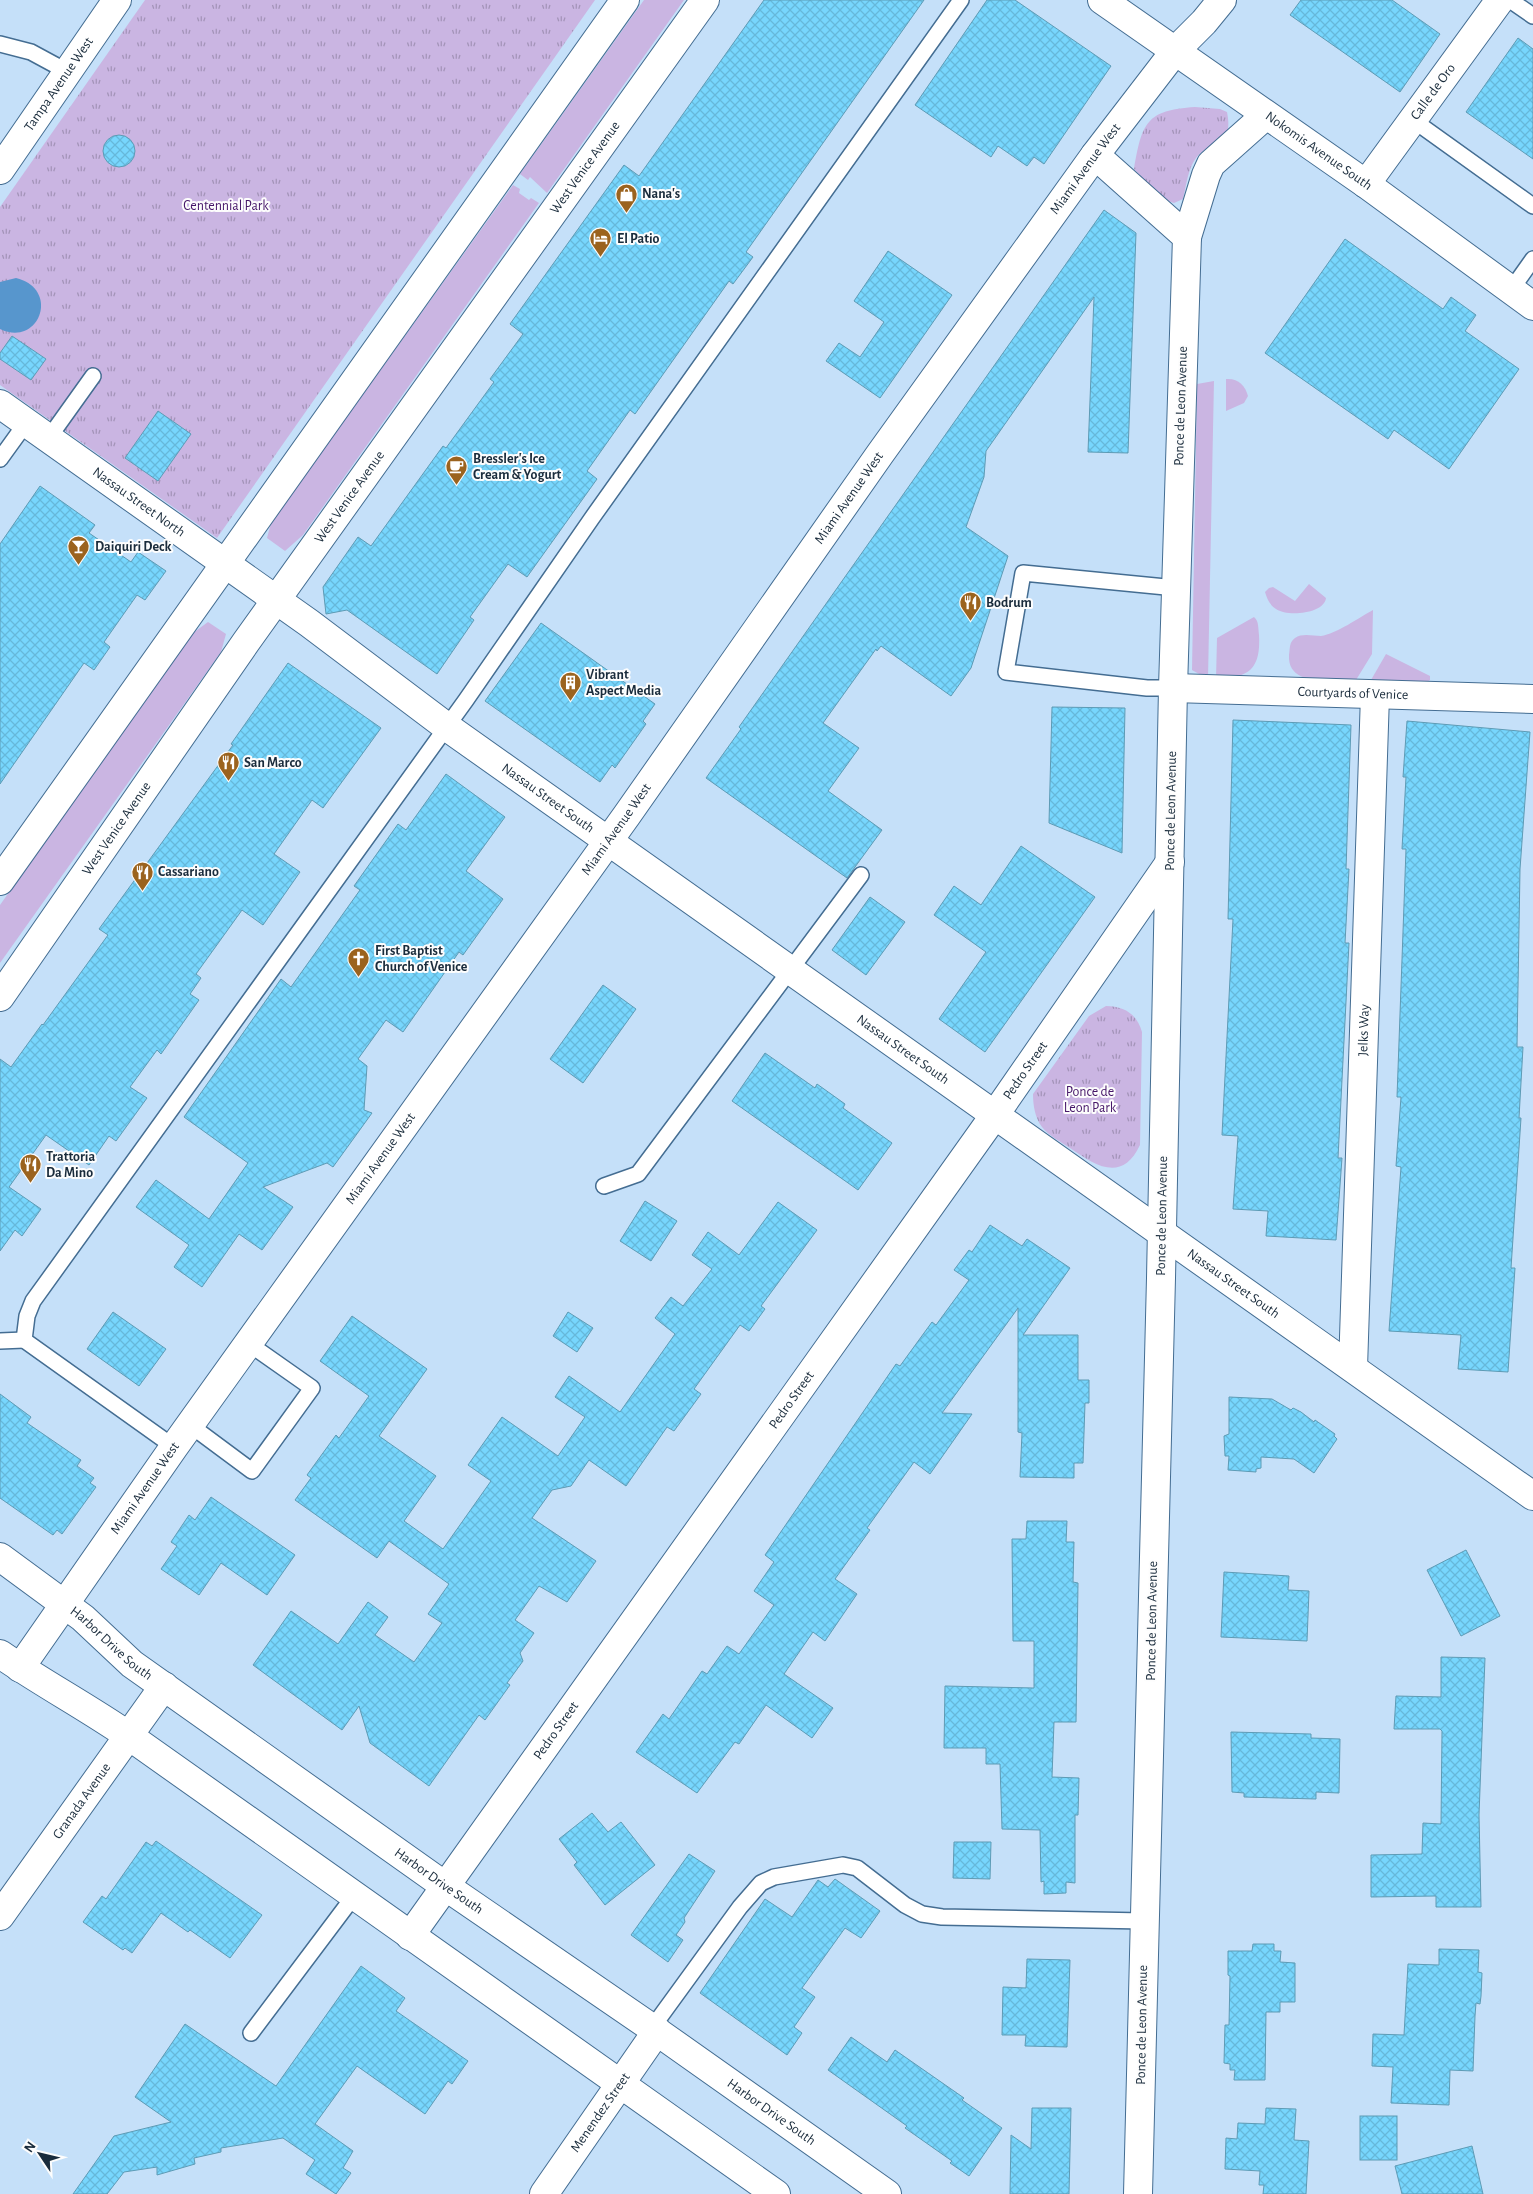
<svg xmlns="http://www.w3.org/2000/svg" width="1533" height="2194" font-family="'Alegreya Sans',sans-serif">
<defs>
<pattern id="park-tufts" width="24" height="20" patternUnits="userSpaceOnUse" patternTransform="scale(1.25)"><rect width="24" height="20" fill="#cab5e2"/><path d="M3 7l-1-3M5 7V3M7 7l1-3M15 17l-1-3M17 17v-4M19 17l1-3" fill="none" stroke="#a393b8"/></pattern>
<pattern id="building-cross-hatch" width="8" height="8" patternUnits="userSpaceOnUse" patternTransform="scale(1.25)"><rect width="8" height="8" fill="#77d6fd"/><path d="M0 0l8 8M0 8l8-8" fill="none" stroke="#66b8da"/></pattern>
</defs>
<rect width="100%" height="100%" fill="#c5e0f9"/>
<g fill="#cab5e2">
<path d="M644 0H684L547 193 530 177 528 180 520 174Z"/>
<path d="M513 185 520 189 519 193 529 200 531 198 539 203 303 535 285 551 267 538 271 523Z"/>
<path d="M1226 379C1238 378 1245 385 1248 396L1244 403 1226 411Z"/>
<path d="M1214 381 1208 679 1192 670 1197 384Z"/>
<path d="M1309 584 1326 598C1324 614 1287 617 1276 609 1270 605 1267 599 1265 592L1269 588 1273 587 1295 601Z"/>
<path d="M1373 610 1372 654 1356 680C1335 680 1287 688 1289 655 1290 649 1289 642 1295 638 1302 633 1313 636 1321 636 1336 634 1360 617 1373 610Z"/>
<path d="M1254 617C1259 621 1258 628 1259 635 1261 669 1249 678 1216 679L1217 638Z"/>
<path d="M208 622 226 634 221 652 0 963V905L193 633Z"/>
<path d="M1386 654 1430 676V680L1427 682 1371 680Z"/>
</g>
<g fill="url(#park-tufts)">
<path d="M145 0H595L217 538 0 385V207Z"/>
<path d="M1195 107 1220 109 1227 112C1234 147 1213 138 1196 158 1188 168 1186 187 1183 199L1174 203 1162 199 1134 169C1142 123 1146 110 1195 107Z"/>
<path d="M1106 1006C1124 1006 1137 1014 1142 1032L1140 1145C1122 1183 1096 1166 1070 1148 1061 1142 1049 1136 1042 1127 1035 1118 1033 1105 1033 1094L1089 1016Z"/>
</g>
<path fill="#5796cd" d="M16 278C61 289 39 348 0 329V282Z"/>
<g fill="url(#building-cross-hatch)" stroke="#5d9bb5">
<path d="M764 0H924L746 252 753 257 733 284 729 281 635 414 630 410 587 471 597 479 527 577 508 564 470 617 474 620 437 674 347 610 326 614 323 587 358 537 371 546 443 446 446 448 494 382 490 379 523 334 510 324 624 165 639 176Z"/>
<path d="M987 0H1015L1111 66 1044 164 1034 157 1027 166 998 146 991 157 915 105Z"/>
<path d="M1301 0H1392L1440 34 1400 92 1290 15Z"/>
<path d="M1518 38 1533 49V159L1466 112Z"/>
<circle cx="119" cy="151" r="16"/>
<path d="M1104 210 1136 233 1128 453 1088 452 1094 297 986 451 984 477 966 527 1008 556 971 668 951 696 881 646 877 651 876 649 823 723 859 748 828 791 882 830 847 878 706 778 741 729 739 727Z"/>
<path d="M1345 239 1443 309 1451 297 1476 315 1465 331 1519 369 1449 469 1394 430 1388 439 1265 353Z"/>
<path d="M888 251 952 295 880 398 826 361 839 343 860 357 884 322 854 301Z"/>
<path d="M12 336 46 359 31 380 0 359V353Z"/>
<path d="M158 411 191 434 158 481 125 458Z"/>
<path d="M40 486 95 525 89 533 131 562 138 552 166 571 145 600 137 595 104 642 110 647 94 670 84 663 0 784V544Z"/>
<path d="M541 623 655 704 643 721 646 724 615 768 612 765 600 782 485 701Z"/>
<path d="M288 663 381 728 323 808 312 800 274 854 300 872 263 925 242 910 196 974 201 978 190 994 199 1000 161 1054 157 1050 130 1087 147 1098 116 1141 109 1136 89 1165 46 1135 9 1187 41 1209 22 1236 15 1230 0 1251V1059L11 1067 42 1024 43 1025 108 935 99 929 233 745 231 744Z"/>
<path d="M1052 707 1125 708 1122 853 1049 823Z"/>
<path d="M1233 720 1351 725 1346 869H1349L1345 943H1349L1338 1158H1342L1336 1240 1266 1236 1268 1211 1233 1209 1238 1136 1222 1135 1233 919H1228Z"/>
<path d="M1407 721 1530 732 1520 869 1517 1047H1523L1519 1118H1521L1511 1268H1515L1508 1372 1458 1369 1461 1335 1389 1331 1401 1167 1396 1166 1401 1097H1397L1406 849H1402L1406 777H1403Z"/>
<path d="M446 774 505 817 466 871 503 899 463 955 459 952 403 1032 386 1020 358 1059 367 1066 364 1110 372 1113 333 1167 327 1163 263 1187 293 1207 262 1250 239 1234 202 1287 174 1267 189 1245 136 1207 156 1180 209 1219 248 1163 184 1117 281 979 291 987 360 890 354 886 398 824 406 830Z"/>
<path d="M1021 846 1095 897 985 1052 939 1019 986 952 934 915 954 886 981 905Z"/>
<path d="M870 897 905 922 866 975 832 950Z"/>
<path d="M603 985 636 1009 583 1083 550 1059Z"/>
<path d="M765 1053 815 1088 817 1084 845 1104 843 1108 892 1143 858 1190 732 1101Z"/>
<path d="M645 1201 677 1221 651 1261 620 1241Z"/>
<path d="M778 1202 817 1230 761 1306 765 1309 749 1331 740 1325 694 1389 701 1394 674 1431 667 1427 626 1486 589 1460 571 1486 552 1490 532 1518 596 1561 567 1602 539 1586 515 1620 534 1633 520 1653 523 1661 507 1683 510 1685 485 1720 479 1715 429 1786 370 1743 359 1706 342 1730 253 1665 291 1611 338 1644 368 1602 388 1617 375 1635 414 1662 442 1623 428 1614 449 1584 389 1541 377 1558 295 1500 311 1478 307 1475 336 1435 339 1438 369 1396 320 1361 352 1316 427 1369 379 1436 436 1476 404 1521 443 1549 491 1481 468 1465 502 1417 558 1456 585 1417 555 1397 569 1376 620 1412 675 1334 655 1318 671 1297 683 1306 712 1269 692 1255 708 1232 739 1255Z"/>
<path d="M990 1225 1022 1246 1027 1239 1070 1268 1023 1335H1078V1380H1089V1403H1085L1083 1463H1074V1478L1020 1477 1022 1433 1018 1432V1308L942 1413 972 1414 930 1474 914 1462 867 1528 870 1530 835 1579 857 1594 825 1641 813 1632 784 1674 833 1708 812 1738 766 1705 739 1744 735 1742 697 1793 636 1752 663 1714 669 1719 702 1671 707 1674 727 1646 739 1654 774 1605 754 1591 774 1562 765 1555 896 1364 900 1366 932 1322 936 1325 969 1280 954 1270 969 1250 972 1252Z"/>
<path d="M113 1312 166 1349 139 1386 87 1349Z"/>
<path d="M568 1312 593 1328 577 1352 553 1336Z"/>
<path d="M0 1394 31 1417 27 1423 81 1460 77 1466 94 1478 90 1483 96 1487 62 1534 57 1530 53 1535 0 1498Z"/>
<path d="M1229 1397 1272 1399 1291 1410 1293 1408 1301 1412 1314 1422 1315 1420 1335 1434 1334 1436 1337 1439 1314 1473 1294 1459 1261 1457V1468L1256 1469V1472L1228 1470 1229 1456H1225L1224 1436 1229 1434Z"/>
<path d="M211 1497 295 1555 267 1595 221 1563 199 1595 161 1569 177 1546 171 1542 189 1515 195 1520Z"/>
<path d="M1027 1521H1067L1066 1542H1074L1073 1582 1078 1583 1076 1722H1054L1052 1777 1079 1778 1078 1815H1075V1883L1066 1882V1893L1044 1894V1881L1041 1882 1040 1830 1002 1829 1000 1764H986V1748H944L945 1686 1034 1688V1641H1013L1012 1539H1026Z"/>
<path d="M1466 1550 1500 1616 1461 1636 1427 1570Z"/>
<path d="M1224 1572 1289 1576 1288 1590 1309 1591 1307 1641 1221 1637Z"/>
<path d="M1441 1657 1485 1658 1479 1815 1481 1907H1436V1896L1371 1897V1855L1422 1854 1423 1823 1441 1824 1442 1731 1440 1729H1394L1396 1696 1441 1697Z"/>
<path d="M1231 1732 1311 1734V1738L1340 1739 1339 1793 1316 1792V1799L1244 1797V1793L1232 1792Z"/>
<path d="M592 1813 608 1832 621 1822 655 1865 605 1905 574 1865 577 1862 559 1839Z"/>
<path d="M156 1841 262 1915 230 1958 190 1930 188 1932 161 1913 132 1953 125 1948 123 1950 83 1922 102 1896 106 1899 146 1842 152 1846Z"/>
<path d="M954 1842H991L990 1879 953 1878Z"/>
<path d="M689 1854 715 1871 684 1918 685 1922 676 1935 683 1940 668 1962 631 1935Z"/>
<path d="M835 1879 880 1911 861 1938 845 1928 802 1988 815 1997 794 2027 802 2033 787 2055 700 1993 765 1899 792 1917 818 1880 828 1887Z"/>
<path d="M1253 1944H1274V1951H1281L1280 1962 1295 1963V2002H1280V2012H1266L1265 2080H1234L1235 2070H1230V2064L1224 2063 1225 2025H1229L1230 1976 1228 1975V1951H1252Z"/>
<path d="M1439 1949 1479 1950 1478 1972 1482 1973 1481 1996 1480 2004 1476 2003 1475 2016 1473 2071 1450 2070 1449 2105 1391 2103 1393 2067 1372 2066 1373 2034 1404 2035 1408 1964 1439 1965Z"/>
<path d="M1027 1959 1070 1960 1067 2047 1025 2046 1026 2035H1002L1003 1987 1026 1988Z"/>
<path d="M361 1966 405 1998 396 2011 468 2061 452 2084 448 2081 425 2114 357 2066 315 2124 353 2151 343 2168 351 2173 336 2194 306 2174 315 2160 283 2138 221 2148V2152L194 2158 195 2164 157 2175V2167L124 2172 107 2194H73L114 2136 171 2122 135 2097 185 2024 276 2086Z"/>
<path d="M851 2037 887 2062 895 2050 964 2098 962 2100 1002 2128 969 2176 950 2163 952 2161 905 2128 907 2126 828 2070Z"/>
<path d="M1032 2108H1071L1069 2194H1010L1011 2135 1031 2149Z"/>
<path d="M1266 2108 1296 2109 1294 2140 1309 2141 1306 2194H1263L1264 2185H1259L1260 2171 1225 2169 1226 2138 1237 2139 1238 2123 1265 2124Z"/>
<rect x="1360" y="2116" width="37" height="44"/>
<path d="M1472 2146 1483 2194H1402L1395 2166Z"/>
</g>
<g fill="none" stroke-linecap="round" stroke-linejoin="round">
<defs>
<g id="lane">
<path d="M1510 0 1533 16"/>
<path d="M0 44 31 52 68 72"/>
<path d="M1413 120 1533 206"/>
<path d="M1511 290 1533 259"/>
<path d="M48 439 93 376"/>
<path d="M0 459 26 423"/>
<path d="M1173 688H1147L1006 672 1023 573 1176 588"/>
<path d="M604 1186 638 1174 861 875"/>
<path d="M0 1341 24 1340"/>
<path d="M190 1425 252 1471 312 1388 248 1343"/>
<path d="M174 1447 24 1340 27 1316 33 1301 466 700 592 518 961 0"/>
<path d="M652 2028 740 1907 761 1883 774 1877 843 1865 857 1868 905 1905 922 1914 942 1917 1144 1921"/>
<path d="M251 2033 354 1896"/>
</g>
<g id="street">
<path id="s1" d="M1102 0 1366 184 1533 306"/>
<path d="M1095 155 1187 237 1173 688 1161 1278 1138 2194"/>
<path id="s2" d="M0 170 117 0"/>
<path id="s3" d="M1366 184 1500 0"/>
<path d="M1187 237 1206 175 1211 164 1266 115"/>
<path id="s4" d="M0 404 309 623 447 727 1533 1496"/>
<path id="s5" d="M1173 688 1533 699"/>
<path id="s6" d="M1353 1368 1375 695"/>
<path id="s7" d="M20 1668 174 1447 627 815 880 454 1095 155 1175 51 1204 22 1222 0"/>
<path id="s8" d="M0 1916 164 1686"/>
<path id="s9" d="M410 1936 994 1116 1170 862"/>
<path id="s10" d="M544 2194 657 2031"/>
</g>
<g id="secondary">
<path d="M0 881 625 0"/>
<path id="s11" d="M0 997 246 642 705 0"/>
<path id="s12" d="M0 1557 83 1618 132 1664 445 1886 652 2028 887 2194"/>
<path d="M0 1654C42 1683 87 1707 129 1736L776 2194"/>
</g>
</defs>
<use href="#lane" stroke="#446d92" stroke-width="18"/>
<use href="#street" stroke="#446d92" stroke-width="30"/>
<use href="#secondary" stroke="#446d92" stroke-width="30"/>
<use href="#lane" stroke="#fff" stroke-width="15"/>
<use href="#street" stroke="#fff" stroke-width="28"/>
<use href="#secondary" stroke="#fff" stroke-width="28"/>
</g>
<defs>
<symbol id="shop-pin" viewBox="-11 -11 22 30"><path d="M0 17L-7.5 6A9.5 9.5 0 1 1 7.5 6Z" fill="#9b631e" stroke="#fdfdfd"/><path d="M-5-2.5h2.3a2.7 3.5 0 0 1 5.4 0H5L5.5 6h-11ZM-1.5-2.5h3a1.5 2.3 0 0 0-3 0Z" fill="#fff"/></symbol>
<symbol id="hotel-pin" viewBox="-11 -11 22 30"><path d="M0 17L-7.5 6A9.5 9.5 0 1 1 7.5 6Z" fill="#9b631e" stroke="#fdfdfd"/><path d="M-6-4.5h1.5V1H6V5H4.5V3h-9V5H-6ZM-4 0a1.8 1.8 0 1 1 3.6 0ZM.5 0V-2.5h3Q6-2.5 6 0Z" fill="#fff"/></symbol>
<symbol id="cafe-pin" viewBox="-11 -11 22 30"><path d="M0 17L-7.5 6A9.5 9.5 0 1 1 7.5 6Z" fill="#9b631e" stroke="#fdfdfd"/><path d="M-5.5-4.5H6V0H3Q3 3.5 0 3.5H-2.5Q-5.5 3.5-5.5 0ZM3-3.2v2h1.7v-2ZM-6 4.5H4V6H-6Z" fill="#fff"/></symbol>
<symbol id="bar-pin" viewBox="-11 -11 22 30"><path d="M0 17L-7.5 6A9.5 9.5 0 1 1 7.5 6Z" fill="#9b631e" stroke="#fdfdfd"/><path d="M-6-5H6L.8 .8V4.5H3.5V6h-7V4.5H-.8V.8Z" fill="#fff"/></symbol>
<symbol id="restaurant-pin" viewBox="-11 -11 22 30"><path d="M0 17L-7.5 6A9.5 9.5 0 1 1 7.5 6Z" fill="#9b631e" stroke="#fdfdfd"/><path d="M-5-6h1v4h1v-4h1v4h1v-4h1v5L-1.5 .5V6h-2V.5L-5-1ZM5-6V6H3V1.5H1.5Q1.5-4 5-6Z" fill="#fff"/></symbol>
<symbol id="building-pin" viewBox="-11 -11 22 30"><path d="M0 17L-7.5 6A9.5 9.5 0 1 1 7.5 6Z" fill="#9b631e" stroke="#fdfdfd"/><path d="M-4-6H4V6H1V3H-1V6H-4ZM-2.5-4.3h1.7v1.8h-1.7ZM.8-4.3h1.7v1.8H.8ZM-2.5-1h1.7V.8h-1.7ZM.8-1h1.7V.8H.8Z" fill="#fff"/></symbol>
<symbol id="church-pin" viewBox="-11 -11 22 30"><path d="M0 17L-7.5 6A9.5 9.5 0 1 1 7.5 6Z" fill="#9b631e" stroke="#fdfdfd"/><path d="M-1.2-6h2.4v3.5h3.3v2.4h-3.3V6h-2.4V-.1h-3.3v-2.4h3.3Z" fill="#fff"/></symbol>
</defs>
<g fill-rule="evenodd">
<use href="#shop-pin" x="614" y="182" width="25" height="34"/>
<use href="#hotel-pin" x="588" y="226" width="25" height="34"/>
<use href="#cafe-pin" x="444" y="454" width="25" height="34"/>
<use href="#bar-pin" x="66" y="534" width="25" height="34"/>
<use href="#restaurant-pin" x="958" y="590" width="25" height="34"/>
<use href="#building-pin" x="558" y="670" width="25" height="34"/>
<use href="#restaurant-pin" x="216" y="750" width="25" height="34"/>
<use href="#restaurant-pin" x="130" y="860" width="25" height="34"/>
<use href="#church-pin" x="346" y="946" width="25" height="34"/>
<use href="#restaurant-pin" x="18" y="1152" width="25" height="34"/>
</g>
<g text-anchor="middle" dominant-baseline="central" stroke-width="4" stroke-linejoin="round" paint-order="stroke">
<g font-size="14" fill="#1a2c3c" stroke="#fdfdfd">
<text stroke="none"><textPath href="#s2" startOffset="104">Tampa Avenue West</textPath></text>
<text stroke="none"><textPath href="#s3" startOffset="114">Calle de Oro</textPath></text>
<text stroke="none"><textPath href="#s1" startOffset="264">Nokomis Avenue South</textPath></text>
<text stroke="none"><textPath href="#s11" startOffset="1015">West Venice Avenue</textPath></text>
<text stroke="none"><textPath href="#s7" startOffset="1839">Miami Avenue West</textPath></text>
<text transform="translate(1181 406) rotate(-88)">Ponce de Leon Avenue</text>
<text stroke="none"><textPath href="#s11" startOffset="610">West Venice Avenue</textPath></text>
<text stroke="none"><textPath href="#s7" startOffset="1434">Miami Avenue West</textPath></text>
<text stroke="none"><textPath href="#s4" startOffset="170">Nassau Street North</textPath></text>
<text stroke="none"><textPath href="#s5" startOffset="180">Courtyards of Venice</textPath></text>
<text stroke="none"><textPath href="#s4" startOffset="675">Nassau Street South</textPath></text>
<text transform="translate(1171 811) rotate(-89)">Ponce de Leon Avenue</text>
<text stroke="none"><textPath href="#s11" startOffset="205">West Venice Avenue</textPath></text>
<text stroke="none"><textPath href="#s7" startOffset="1029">Miami Avenue West</textPath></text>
<text stroke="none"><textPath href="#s6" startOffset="338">Jelks Way</textPath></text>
<text stroke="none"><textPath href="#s4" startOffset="1110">Nassau Street South</textPath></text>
<text stroke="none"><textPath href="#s9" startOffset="1062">Pedro Street</textPath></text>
<text stroke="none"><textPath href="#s7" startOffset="624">Miami Avenue West</textPath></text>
<text transform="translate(1162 1216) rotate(-89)">Ponce de Leon Avenue</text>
<text stroke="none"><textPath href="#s4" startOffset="1515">Nassau Street South</textPath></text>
<text stroke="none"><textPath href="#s9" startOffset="658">Pedro Street</textPath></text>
<text stroke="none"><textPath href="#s7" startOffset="219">Miami Avenue West</textPath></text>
<text transform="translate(1152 1621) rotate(-89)">Ponce de Leon Avenue</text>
<text stroke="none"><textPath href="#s12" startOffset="141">Harbor Drive South</textPath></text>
<text stroke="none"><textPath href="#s9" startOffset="252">Pedro Street</textPath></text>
<text stroke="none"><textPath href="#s8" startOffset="141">Granada Avenue</textPath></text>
<text stroke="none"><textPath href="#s12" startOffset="546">Harbor Drive South</textPath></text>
<text transform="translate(1142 2025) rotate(-89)">Ponce de Leon Avenue</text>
<text stroke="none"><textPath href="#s10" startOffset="99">Menendez Street</textPath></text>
<text stroke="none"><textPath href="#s12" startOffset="951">Harbor Drive South</textPath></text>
</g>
<g font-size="14" font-weight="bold" fill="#1a2c3c" stroke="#fdfdfd" text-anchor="start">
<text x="642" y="194">Nana's</text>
<text x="617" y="239">El Patio</text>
<text x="473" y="459">Bressler's Ice<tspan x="473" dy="16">Cream &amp; Yogurt</tspan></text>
<text x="95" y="547">Daiquiri Deck</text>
<text x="986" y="603">Bodrum</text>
<text x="586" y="675">Vibrant<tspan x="586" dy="16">Aspect Media</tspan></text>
<text x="244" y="763">San Marco</text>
<text x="158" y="872">Cassariano</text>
<text x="375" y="951">First Baptist<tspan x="375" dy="16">Church of Venice</tspan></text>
<text x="46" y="1157">Trattoria<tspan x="46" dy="16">Da Mino</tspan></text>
</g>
<g font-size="14" fill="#461769" stroke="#fdfdfd">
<text x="226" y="206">Centennial Park</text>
<text x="1090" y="1092">Ponce de<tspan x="1090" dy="16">Leon Park</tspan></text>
</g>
</g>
<g transform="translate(40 2154) rotate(305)" stroke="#fdfdfd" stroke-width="4" paint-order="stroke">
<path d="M0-4L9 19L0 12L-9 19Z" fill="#1a2c3c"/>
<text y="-8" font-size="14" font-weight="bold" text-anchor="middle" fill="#1a2c3c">N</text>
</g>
</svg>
